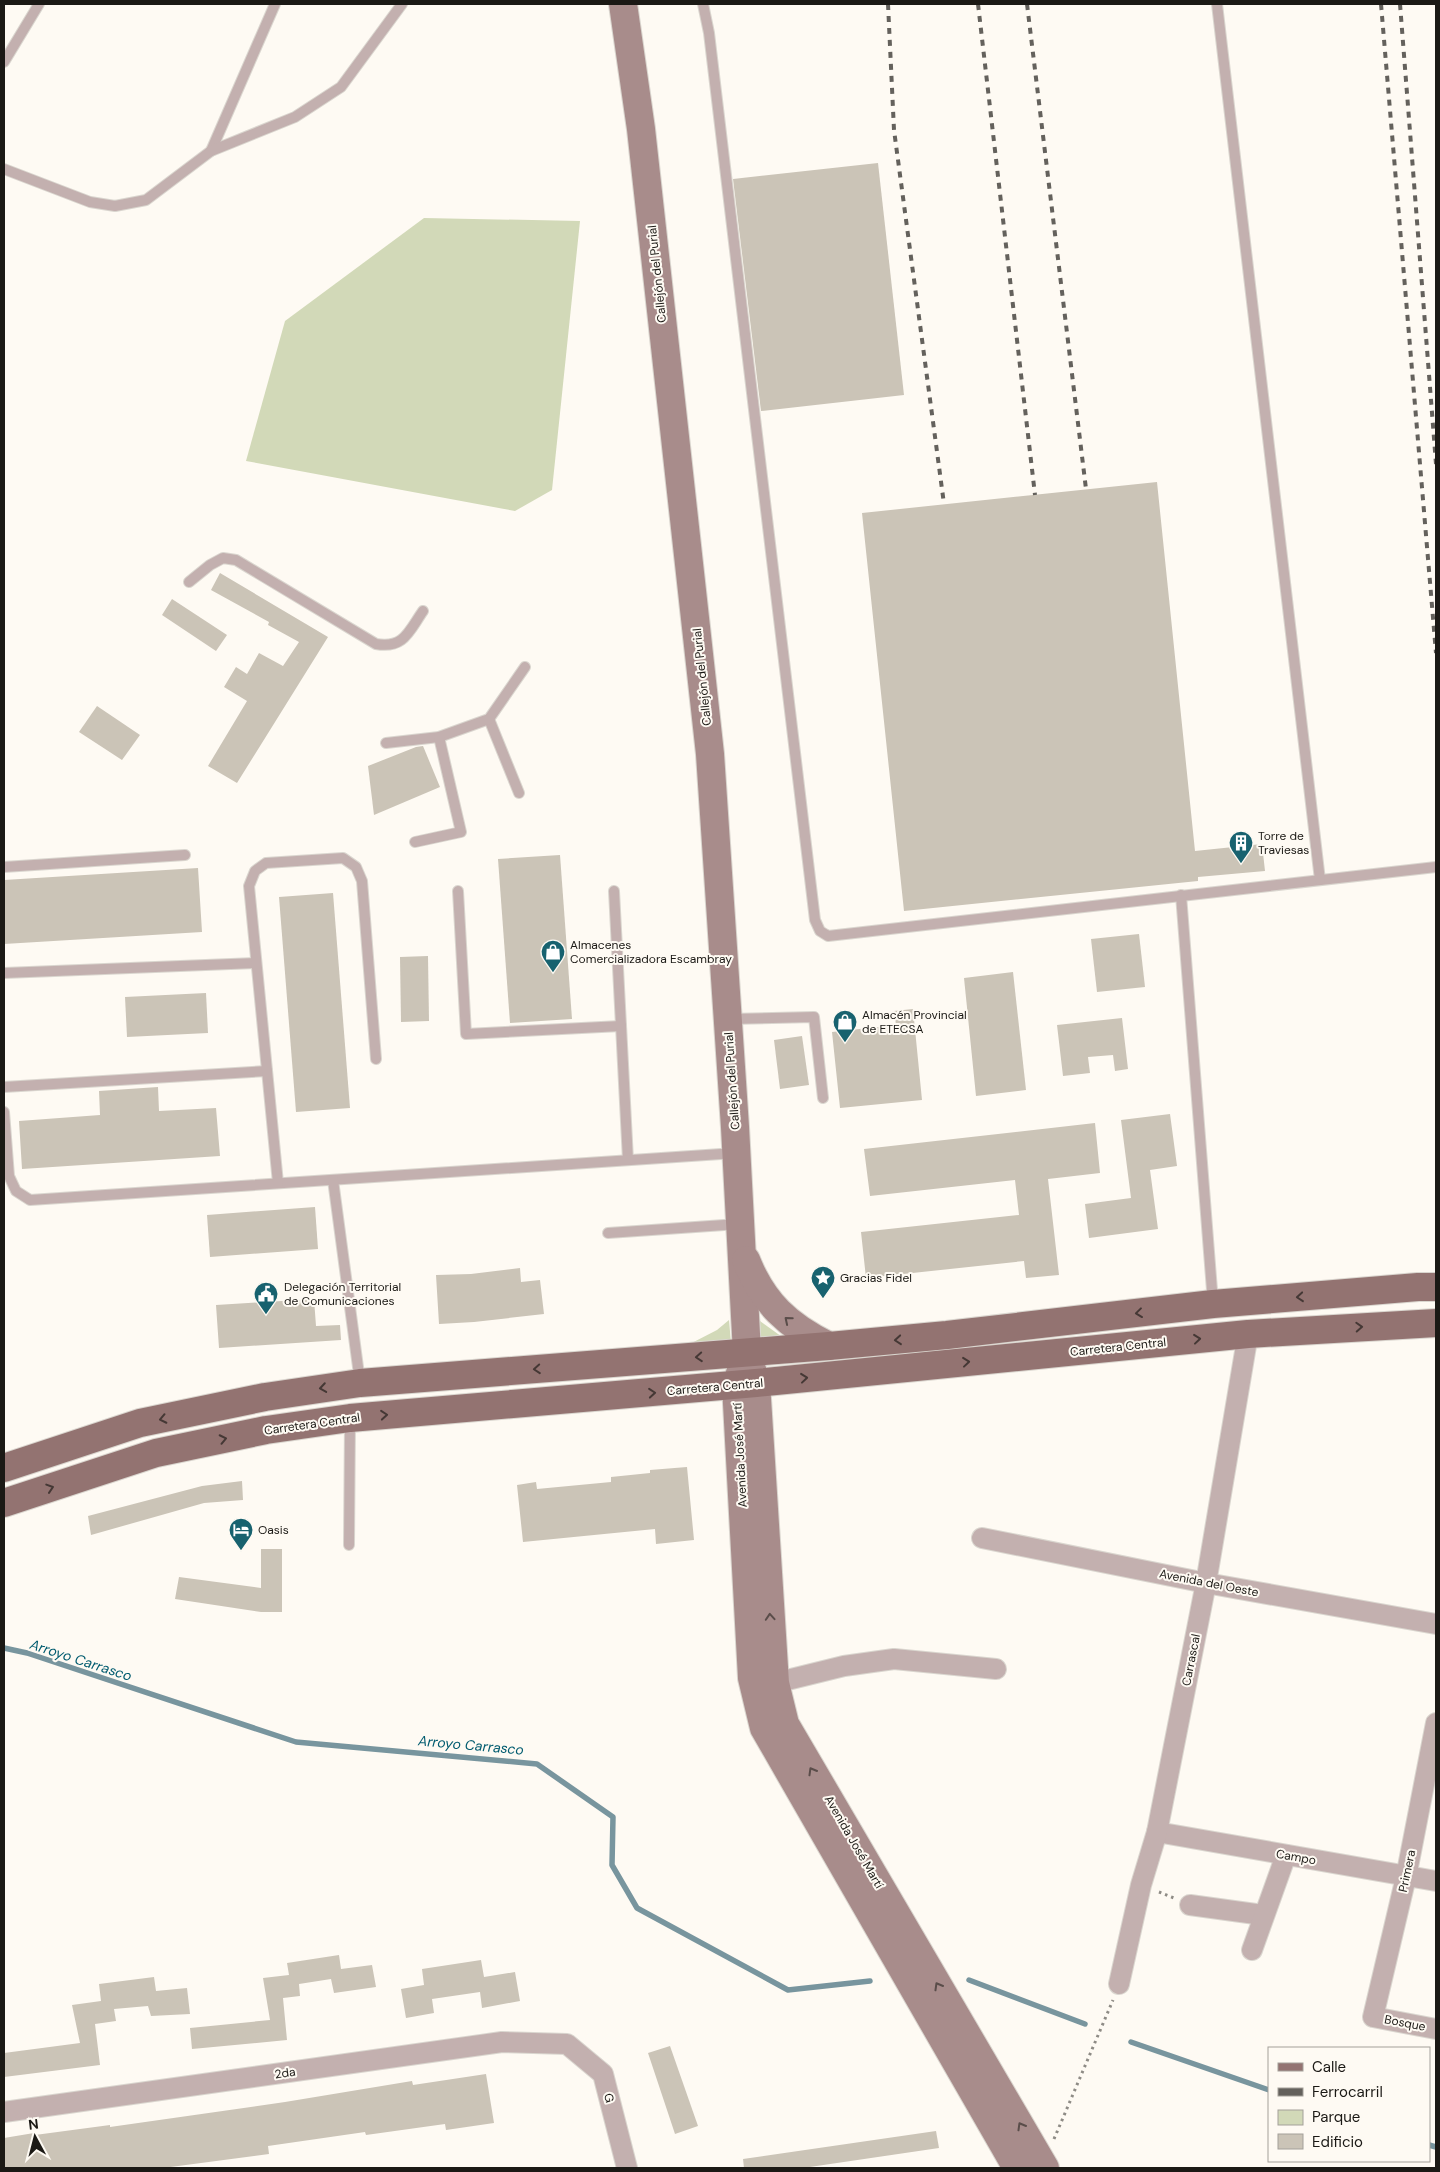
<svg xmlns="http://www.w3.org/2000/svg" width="1440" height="2172" font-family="'DM Sans',sans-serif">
<rect width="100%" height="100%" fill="#fefaf3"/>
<g fill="#d2d9b8">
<path d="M424 218 580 221 552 490 515 511 246 461 285 321Z"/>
<path d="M729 1320 731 1343 682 1348 717 1330Z"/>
<path d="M760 1321 785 1339 761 1341Z"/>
</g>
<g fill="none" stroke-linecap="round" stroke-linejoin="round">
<g stroke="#78959e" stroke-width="5.5">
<path d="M4 1648 27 1653 296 1742 537 1764 613 1817 612 1865 637 1908 788 1990 870 1981"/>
<path d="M969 1980 1085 2024"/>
<path d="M1131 2042 1269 2090"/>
<path d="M1429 2145 1436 2147"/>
</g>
</g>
<g fill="#cbc4b7">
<path d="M878 163 904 395 761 411 733 179Z"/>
<path d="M1157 482 1195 851 1262 844 1265 871 1198 877V881L904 911 862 513Z"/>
<path d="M220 573 328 637 237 783 208 766 247 701 224 687 236 667 247 674 259 653 283 666 299 642 268 625 269 622 211 590Z"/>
<path d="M172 599 227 635 216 651 162 615Z"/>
<path d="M97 706 140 735 122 760 79 732Z"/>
<path d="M423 746 440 787 374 815 368 766 416 747Z"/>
<path d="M560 855 572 1019 510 1023 498 859Z"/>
<path d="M198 868 202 932 4 944V880Z"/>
<path d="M333 893 350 1108 296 1112 279 897Z"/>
<path d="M1139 934 1145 987 1097 992 1091 939Z"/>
<path d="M428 956 429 1021 401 1022 400 957Z"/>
<path d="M1013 972 1026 1090 976 1096 964 978Z"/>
<path d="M206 993 208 1033 127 1037 125 997Z"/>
<path d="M913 1009 922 1100 840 1108 832 1032 896 1025 894 1011Z"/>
<path d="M1122 1018 1128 1069 1115 1071 1113 1055 1088 1057 1090 1073 1063 1076 1057 1025Z"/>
<path d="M802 1036 809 1085 780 1089 774 1040Z"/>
<path d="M158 1087 159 1111 216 1108 220 1156 22 1169 19 1121 100 1115 99 1091Z"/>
<path d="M1170 1114 1177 1166 1150 1170 1158 1229 1089 1238 1085 1204 1131 1198 1121 1120Z"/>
<path d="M1095 1123 1100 1173 1048 1179 1059 1275 1026 1278 1024 1261 866 1278 861 1232 1019 1215 1015 1180 870 1196 864 1149Z"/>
<path d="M315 1207 318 1249 210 1257 207 1215Z"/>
<path d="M520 1268 521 1282 540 1280 544 1314 474 1322 439 1324 436 1275 471 1274Z"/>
<path d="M314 1299 316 1326 340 1325 341 1340 219 1348 216 1305Z"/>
<path d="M687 1467 694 1540 656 1544 655 1529 523 1542 517 1485 536 1482 537 1489 611 1482V1477L650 1473V1470Z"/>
<path d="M242 1481 243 1500 204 1503 91 1535 88 1516 202 1486Z"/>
<path d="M261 1549H282V1612H261L175 1599 179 1577 261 1588Z"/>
<path d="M339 1955 341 1969 372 1965 376 1987 334 1993 331 1979 299 1984 300 1996 283 1998 287 2040 192 2049 190 2028 270 2020 263 1978 289 1975 287 1963Z"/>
<path d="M481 1960 484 1977 515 1972 520 2001 482 2008 480 1992 432 1999 434 2013 406 2018 401 1989 424 1985 422 1969Z"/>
<path d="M154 1977 156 1991 187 1988 190 2014 151 2016 148 2006 114 2009 116 2021 95 2024 100 2065 4 2077V2053L80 2043 72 2005 101 2001 99 1984Z"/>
<path d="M670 2046 698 2126 675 2134 648 2053Z"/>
<path d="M486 2074 494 2123 446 2130 445 2124 366 2135 365 2132 268 2146 269 2154 163 2168H4V2138L34 2133 35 2135 110 2125V2127L285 2102 412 2081 413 2085Z"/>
<path d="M936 2131 939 2148 803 2168H744L743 2159Z"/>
</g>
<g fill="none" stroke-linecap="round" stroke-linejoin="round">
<defs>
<g id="lane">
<path d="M703 4 709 33 815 920 820 931 828 936 1436 867"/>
<path d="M1217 4 1320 880"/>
<path d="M4 62 39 4"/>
<path d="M211 151 275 4"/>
<path d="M4 169 90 202 115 206 146 200 211 151 295 117 341 87 402 4"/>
<path d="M189 582 210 565 223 558 236 560 376 644C404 649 409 631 423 611"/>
<path d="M489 719 519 793"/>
<path d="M386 743 439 737 489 719 525 667"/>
<path d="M415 842 461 832 439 737"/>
<path d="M4 867 185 855"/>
<path d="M458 891 466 1034 621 1026"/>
<path d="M614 891 628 1160"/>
<path d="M1181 895 1213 1303"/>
<path d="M4 973 256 963"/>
<path d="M729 1019 814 1017 823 1098"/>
<path d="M4 1087 267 1071"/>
<path d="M4 1112 9 1176 16 1191 30 1200 736 1153"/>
<path d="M333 1180 360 1382"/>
<path d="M278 1183 249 886 255 871 266 863 343 858 356 867 362 881 376 1059"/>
<path d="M608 1233 739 1224"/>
<path d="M349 1545 350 1419"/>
</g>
<g id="street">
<path d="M982 1538 1206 1583 1436 1624"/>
<path d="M775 1683 844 1666 894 1659 996 1669"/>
<path d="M1436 1723 1406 1877 1373 2017 1436 2029"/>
<path d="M1157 1832 1436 1881"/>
<path d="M1190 1905 1263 1915"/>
<path d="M1252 1950 1286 1855"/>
<path d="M1119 1984 1141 1885 1157 1832 1206 1583 1248 1334"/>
<path d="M4 2112 502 2042 567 2044 603 2074 627 2168"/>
</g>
<g id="secondary">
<path d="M623 4 641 129 710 754 735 1127 747 1353"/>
<path d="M746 1260C763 1303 788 1326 829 1346"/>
<path d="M1017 2168 764 1728 752 1678 736 1385 747 1353 756 1383 775 1683 785 1724 1045 2168"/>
</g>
<g id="primary">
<path d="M4 1468 140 1423 265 1397 360 1383 829 1346 947 1335 1213 1304 1418 1287H1436"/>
<path d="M4 1503 156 1453 266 1430 350 1418 756 1383 1248 1334 1436 1323"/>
</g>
</defs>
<use href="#lane" stroke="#dad6cf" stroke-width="12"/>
<use href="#street" stroke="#dad6cf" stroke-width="22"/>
<use href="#secondary" stroke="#dad6cf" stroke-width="30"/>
<use href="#primary" stroke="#dad6cf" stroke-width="30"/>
<g stroke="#8e8b85" stroke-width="3" stroke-dasharray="2.5 4" stroke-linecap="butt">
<path d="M1159 1892 1174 1898"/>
<path d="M1054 2139 1113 2000"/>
</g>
<use href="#lane" stroke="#c3b0af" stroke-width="10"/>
<use href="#street" stroke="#c3b0af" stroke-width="20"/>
<use href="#secondary" stroke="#a88c8b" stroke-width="28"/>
<use href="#primary" stroke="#937371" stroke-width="28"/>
<g stroke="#64615c" stroke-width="4" stroke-dasharray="6 6" stroke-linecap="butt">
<path d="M888 4 894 130 944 504"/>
<path d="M978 4 1035 495"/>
<path d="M1027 4 1086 489"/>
<path d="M1381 4 1436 653"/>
<path d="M1400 4 1436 464"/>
</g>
</g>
<defs><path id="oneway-chevron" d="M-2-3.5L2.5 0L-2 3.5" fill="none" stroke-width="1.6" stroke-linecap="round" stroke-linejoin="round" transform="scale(1.25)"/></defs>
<g stroke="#453835">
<use href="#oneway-chevron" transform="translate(1300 1297) rotate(175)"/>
<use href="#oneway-chevron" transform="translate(1139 1313) rotate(173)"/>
<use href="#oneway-chevron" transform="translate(1359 1327) rotate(-3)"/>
<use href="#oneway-chevron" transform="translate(1197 1339) rotate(-6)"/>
<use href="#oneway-chevron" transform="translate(898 1340) rotate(175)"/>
<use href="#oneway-chevron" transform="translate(699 1357) rotate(176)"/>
<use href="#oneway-chevron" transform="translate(966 1362) rotate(-6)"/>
<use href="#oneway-chevron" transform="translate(537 1369) rotate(176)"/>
<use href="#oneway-chevron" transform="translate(804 1378) rotate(-6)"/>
<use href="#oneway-chevron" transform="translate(323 1388) rotate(171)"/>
<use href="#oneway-chevron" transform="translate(652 1393) rotate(-5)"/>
<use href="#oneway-chevron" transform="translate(384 1415) rotate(-5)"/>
<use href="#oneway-chevron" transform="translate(163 1419) rotate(168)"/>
<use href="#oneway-chevron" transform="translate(223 1439) rotate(-12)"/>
<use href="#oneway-chevron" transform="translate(50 1488) rotate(-18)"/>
</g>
<g stroke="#5a4d4a">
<use href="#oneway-chevron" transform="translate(788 1320) rotate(-140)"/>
<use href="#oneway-chevron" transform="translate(770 1617) rotate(-94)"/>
<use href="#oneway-chevron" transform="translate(812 1771) rotate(-120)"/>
<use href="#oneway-chevron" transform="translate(938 1986) rotate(-120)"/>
<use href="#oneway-chevron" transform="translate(1021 2126) rotate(-120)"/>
</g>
<defs>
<symbol id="building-pin" viewBox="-11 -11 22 30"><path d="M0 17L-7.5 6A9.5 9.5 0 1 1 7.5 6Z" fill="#18626f" stroke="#fefaf3"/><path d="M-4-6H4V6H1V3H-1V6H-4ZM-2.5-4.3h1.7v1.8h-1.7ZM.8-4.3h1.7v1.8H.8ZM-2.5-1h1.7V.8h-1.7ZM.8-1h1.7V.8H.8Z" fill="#fff"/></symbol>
<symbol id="shop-pin" viewBox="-11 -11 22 30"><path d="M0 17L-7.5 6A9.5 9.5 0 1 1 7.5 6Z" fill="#18626f" stroke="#fefaf3"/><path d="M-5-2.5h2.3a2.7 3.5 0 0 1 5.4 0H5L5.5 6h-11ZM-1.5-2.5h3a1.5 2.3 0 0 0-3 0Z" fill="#fff"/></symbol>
<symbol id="sight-pin" viewBox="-11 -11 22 30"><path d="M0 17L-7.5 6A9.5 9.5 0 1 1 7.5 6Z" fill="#18626f" stroke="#fefaf3"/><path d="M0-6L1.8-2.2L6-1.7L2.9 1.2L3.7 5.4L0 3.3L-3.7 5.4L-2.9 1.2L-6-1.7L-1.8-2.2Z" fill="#fff"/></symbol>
<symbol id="civic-pin" viewBox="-11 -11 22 30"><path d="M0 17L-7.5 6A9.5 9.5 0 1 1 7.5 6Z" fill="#18626f" stroke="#fefaf3"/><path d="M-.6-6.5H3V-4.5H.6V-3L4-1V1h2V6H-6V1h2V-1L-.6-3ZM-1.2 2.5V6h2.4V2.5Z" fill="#fff"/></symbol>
<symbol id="hotel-pin" viewBox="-11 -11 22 30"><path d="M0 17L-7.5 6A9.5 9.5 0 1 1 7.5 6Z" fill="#18626f" stroke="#fefaf3"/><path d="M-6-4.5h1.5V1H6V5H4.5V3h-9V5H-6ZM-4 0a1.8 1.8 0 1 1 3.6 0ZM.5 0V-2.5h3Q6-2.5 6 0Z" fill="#fff"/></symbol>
</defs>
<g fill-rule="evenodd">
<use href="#building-pin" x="1227" y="829" width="28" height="38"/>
<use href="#shop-pin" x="539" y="938" width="28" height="38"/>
<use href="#shop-pin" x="831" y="1008" width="28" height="38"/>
<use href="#sight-pin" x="809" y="1264" width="28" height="38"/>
<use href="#civic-pin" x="252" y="1280" width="28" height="38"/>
<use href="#hotel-pin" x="227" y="1516" width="28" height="38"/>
</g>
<g text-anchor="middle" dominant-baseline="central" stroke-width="4" stroke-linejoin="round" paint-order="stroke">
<g font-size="12" fill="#1b1915" stroke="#fefaf3">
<text transform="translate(657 274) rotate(-96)">Callejón del Purial</text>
<text transform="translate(702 677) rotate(-96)">Callejón del Purial</text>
<text transform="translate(732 1081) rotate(-94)">Callejón del Purial</text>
<text transform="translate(1118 1347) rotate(-6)">Carretera Central</text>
<text transform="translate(715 1387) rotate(-5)">Carretera Central</text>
<text transform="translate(312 1424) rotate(-8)">Carretera Central</text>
<text transform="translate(740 1455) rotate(-93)">Avenida José Martí</text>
<text transform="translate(1209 1583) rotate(11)">Avenida del Oeste</text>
<text transform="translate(1191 1660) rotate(-79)">Carrascal</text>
<text transform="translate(854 1842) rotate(60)">Avenida José Martí</text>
<text transform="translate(1296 1857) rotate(10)">Campo</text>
<text transform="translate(1407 1871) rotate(-78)">Primera</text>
<text transform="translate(1405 2023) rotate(11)">Bosque</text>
<text transform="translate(285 2073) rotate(-8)">2da</text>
<text transform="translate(609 2098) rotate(76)">G</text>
</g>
<g font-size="12" fill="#1b1915" stroke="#fefaf3" text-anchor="start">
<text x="1258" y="836">Torre de<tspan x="1258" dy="14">Traviesas</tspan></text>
<text x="570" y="945">Almacenes<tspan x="570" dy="14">Comercializadora Escambray</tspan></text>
<text x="862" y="1015">Almacén Provincial<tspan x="862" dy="14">de ETECSA</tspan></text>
<text x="840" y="1278">Gracias Fidel</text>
<text x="284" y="1287">Delegación Territorial<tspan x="284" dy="14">de Comunicaciones</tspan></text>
<text x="258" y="1530">Oasis</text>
</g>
<g font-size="14" font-style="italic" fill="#005b6f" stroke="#fefaf3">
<text transform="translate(81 1660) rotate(18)">Arroyo Carrasco</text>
<text transform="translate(471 1745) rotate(5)">Arroyo Carrasco</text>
</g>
</g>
<rect width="1440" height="2172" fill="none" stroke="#1b1915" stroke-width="10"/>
<rect x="1268" y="2047" width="162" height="115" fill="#fefaf3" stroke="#a3a09a"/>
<rect x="1278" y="2063" width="25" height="8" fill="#937371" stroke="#a3a09a"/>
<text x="1312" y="2072" font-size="15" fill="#1b1915">Calle</text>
<rect x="1278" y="2088" width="25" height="8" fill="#64615c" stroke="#a3a09a"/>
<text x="1312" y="2097" font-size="15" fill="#1b1915">Ferrocarril</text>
<rect x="1278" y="2110" width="25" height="15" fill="#d2d9b8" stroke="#a3a09a"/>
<text x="1312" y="2122" font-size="15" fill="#1b1915">Parque</text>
<rect x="1278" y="2134" width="25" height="15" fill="#cbc4b7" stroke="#a3a09a"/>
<text x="1312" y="2147" font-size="15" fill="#1b1915">Edificio</text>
<g transform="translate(35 2137) rotate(353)" stroke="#fefaf3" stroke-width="4" paint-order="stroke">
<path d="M0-4L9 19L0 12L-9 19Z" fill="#1b1915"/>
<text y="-8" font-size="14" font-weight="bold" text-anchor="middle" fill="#1b1915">N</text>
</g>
</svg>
